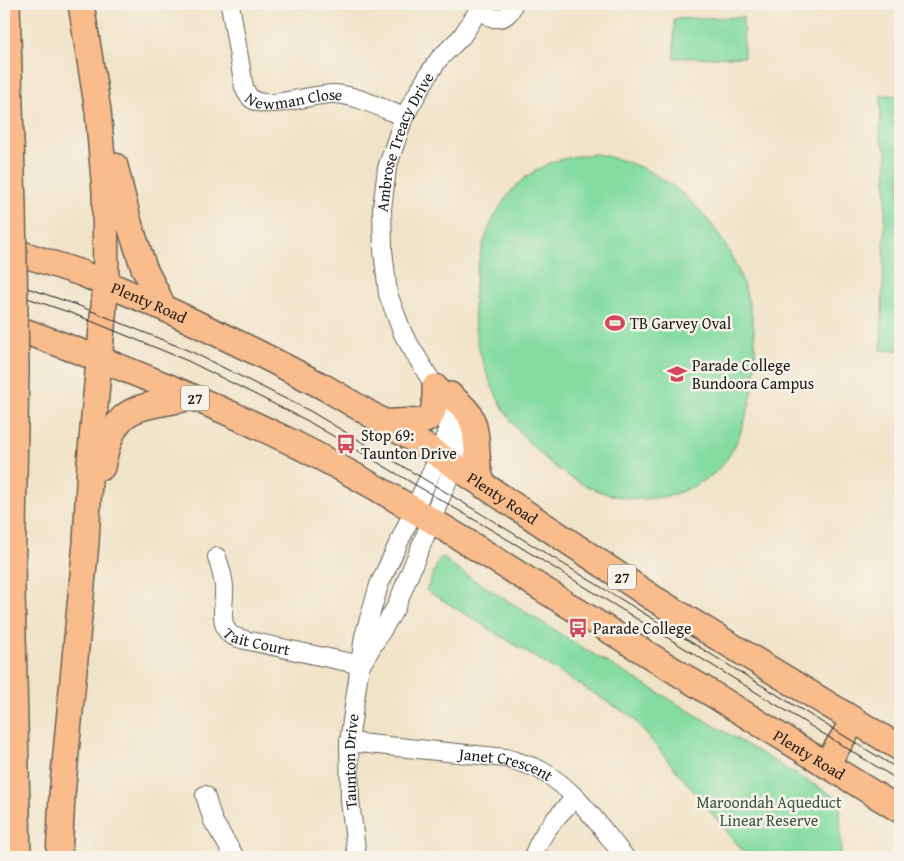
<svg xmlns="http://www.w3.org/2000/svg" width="904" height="861" font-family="'Gentium Book Plus',serif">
<rect width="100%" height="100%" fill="#f7f3e8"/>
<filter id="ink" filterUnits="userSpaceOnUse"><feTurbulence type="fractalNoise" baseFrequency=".02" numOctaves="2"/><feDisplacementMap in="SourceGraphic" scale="10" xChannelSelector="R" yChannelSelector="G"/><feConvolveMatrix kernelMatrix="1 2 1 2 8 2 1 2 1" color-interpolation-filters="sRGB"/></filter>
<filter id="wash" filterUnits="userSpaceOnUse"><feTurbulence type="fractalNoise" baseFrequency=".0096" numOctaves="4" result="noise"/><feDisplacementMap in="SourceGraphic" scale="20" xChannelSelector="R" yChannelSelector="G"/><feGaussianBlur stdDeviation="1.12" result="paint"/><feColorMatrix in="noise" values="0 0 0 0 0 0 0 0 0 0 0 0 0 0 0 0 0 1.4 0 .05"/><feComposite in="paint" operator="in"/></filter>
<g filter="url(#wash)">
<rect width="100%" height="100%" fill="#f1e3c7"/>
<g fill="#84dca1" stroke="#507c5e">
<path d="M743 17 744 57 674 58V19Z"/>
<path d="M881 95 900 96V351L881 350 887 151 880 139Z"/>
<path d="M594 154C711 170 779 301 748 410 741 434 731 462 709 477 637 526 559 486 513 423 498 403 488 379 481 356 462 296 481 197 542 167 558 158 576 156 594 154Z"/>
<path d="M445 557 449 564 460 571 588 651 840 800 841 857H748L632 717 426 590 440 558Z"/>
</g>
</g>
<g filter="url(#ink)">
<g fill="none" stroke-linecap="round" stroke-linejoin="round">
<defs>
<g id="minor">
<path id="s1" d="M230 4 244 87C246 93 249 98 255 101 273 109 314 93 335 94 356 95 384 109 404 117"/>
<path d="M482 4C485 23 509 23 513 4"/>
<path id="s2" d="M217 557C220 568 224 578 224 588 225 601 219 620 228 632 231 637 240 638 245 640L361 665"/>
<path d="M364 660 396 607 450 475 460 442 461 431 453 404"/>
<path id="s3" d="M349 742 506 758C518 762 531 765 542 771 577 791 600 827 625 857"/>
<path d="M205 795 213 821 235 857"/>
<path id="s4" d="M357 857 350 801 349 742 364 636 379 585 439 456 447 430V413L435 387 403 334 388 294 383 250 382 209 387 168 404 117 428 75 439 59 462 36 482 5"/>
<path d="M533 857C541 832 558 815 576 797"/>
</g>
<g id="highway">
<path d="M7 4 13 207"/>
<path d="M115 166 129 223 144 268 164 308"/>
<path id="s5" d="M4 248 81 273 164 308 256 352 324 387 428 448 653 598 900 748"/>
<path id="s6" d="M4 324C101 358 196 396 289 441 385 489 477 548 568 605 678 674 789 742 900 810"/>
<path d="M16 370 12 589 18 857"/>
<path d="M450 395C456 401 465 407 469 414 482 437 472 464 484 486"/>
<path d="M385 423C420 417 436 435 435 387"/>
<path d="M102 467C115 401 136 410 192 397"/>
<path d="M826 765 854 720"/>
<path d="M59 857 62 795 86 543 90 462 106 283 105 191 98 111 81 4"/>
</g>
</defs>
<use href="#minor" stroke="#676258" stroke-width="20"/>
<use href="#highway" stroke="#676258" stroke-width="28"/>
<use href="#minor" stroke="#fff" stroke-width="18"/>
<use href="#highway" stroke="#f9bc8a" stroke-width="25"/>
<g stroke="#1c1c1c" stroke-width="1">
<path d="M4 280 77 305 192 352 310 411 444 491 900 770"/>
<path d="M4 290 74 314 188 361 306 420 517 545 900 781"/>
</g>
<defs>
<path id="highway-bridge" d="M13 207 16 370"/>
</defs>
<use href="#highway-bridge" stroke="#676258" stroke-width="28" stroke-linecap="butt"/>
<use href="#highway-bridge" stroke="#f9bc8a" stroke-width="25"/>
</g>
</g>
<defs>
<symbol id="stadium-bare" viewBox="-9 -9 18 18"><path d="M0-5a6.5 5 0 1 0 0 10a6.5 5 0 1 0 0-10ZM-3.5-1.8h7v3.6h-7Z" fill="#d1495b" stroke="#f7f3e8" stroke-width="2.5" paint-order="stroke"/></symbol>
<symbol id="school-bare" viewBox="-9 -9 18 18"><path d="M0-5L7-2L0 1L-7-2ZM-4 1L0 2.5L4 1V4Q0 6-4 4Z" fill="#d1495b" stroke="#f7f3e8" stroke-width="2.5" paint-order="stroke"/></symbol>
<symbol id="bus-bare" viewBox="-9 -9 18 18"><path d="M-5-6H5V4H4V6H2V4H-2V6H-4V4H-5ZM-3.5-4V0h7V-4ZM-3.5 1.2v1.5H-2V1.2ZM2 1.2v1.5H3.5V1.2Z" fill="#d1495b" stroke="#f7f3e8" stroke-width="2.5" paint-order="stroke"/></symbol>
</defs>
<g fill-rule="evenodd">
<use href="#stadium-bare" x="601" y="309" width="28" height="28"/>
<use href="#school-bare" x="663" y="360" width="28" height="28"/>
<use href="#bus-bare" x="332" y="430" width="28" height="28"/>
<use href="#bus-bare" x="564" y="614" width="28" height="28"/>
</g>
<g text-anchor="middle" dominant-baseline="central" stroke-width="5" stroke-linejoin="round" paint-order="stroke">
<g fill="#f7f3e8" stroke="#5e5c59" stroke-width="1">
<rect x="181" y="385.5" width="28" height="25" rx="4"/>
<rect x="608" y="564.5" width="28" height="25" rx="4"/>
</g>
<g font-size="15" font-weight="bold" fill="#1c1c1c">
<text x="195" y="398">27</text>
<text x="622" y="577">27</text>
</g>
<g font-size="16" fill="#1c1c1c" stroke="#f7f3e8">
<text stroke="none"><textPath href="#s1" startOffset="142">Newman Close</textPath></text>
<text stroke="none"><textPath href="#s4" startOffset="752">Ambrose Treacy Drive</textPath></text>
<text stroke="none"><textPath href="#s5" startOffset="155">Plenty Road</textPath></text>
<text stroke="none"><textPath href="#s5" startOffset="560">Plenty Road</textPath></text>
<text stroke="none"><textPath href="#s2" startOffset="108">Tait Court</textPath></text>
<text stroke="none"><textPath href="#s6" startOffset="916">Plenty Road</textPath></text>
<text stroke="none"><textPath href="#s4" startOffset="96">Taunton Drive</textPath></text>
<text stroke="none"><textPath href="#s3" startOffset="159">Janet Crescent</textPath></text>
</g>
<g font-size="16" fill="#1c1c1c" stroke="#f7f3e8" text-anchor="start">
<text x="630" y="323">TB Garvey Oval</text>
<text x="692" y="365">Parade College<tspan x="692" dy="18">Bundoora Campus</tspan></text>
<text x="361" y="435">Stop 69:<tspan x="361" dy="18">Taunton Drive</tspan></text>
<text x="593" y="628">Parade College</text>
</g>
<g font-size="16" fill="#3b5644" stroke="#f7f3e8">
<text x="769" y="802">Maroondah Aqueduct<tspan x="769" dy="18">Linear Reserve</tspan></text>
</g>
</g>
<rect width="904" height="861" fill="none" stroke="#f7f3e8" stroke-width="20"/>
</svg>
